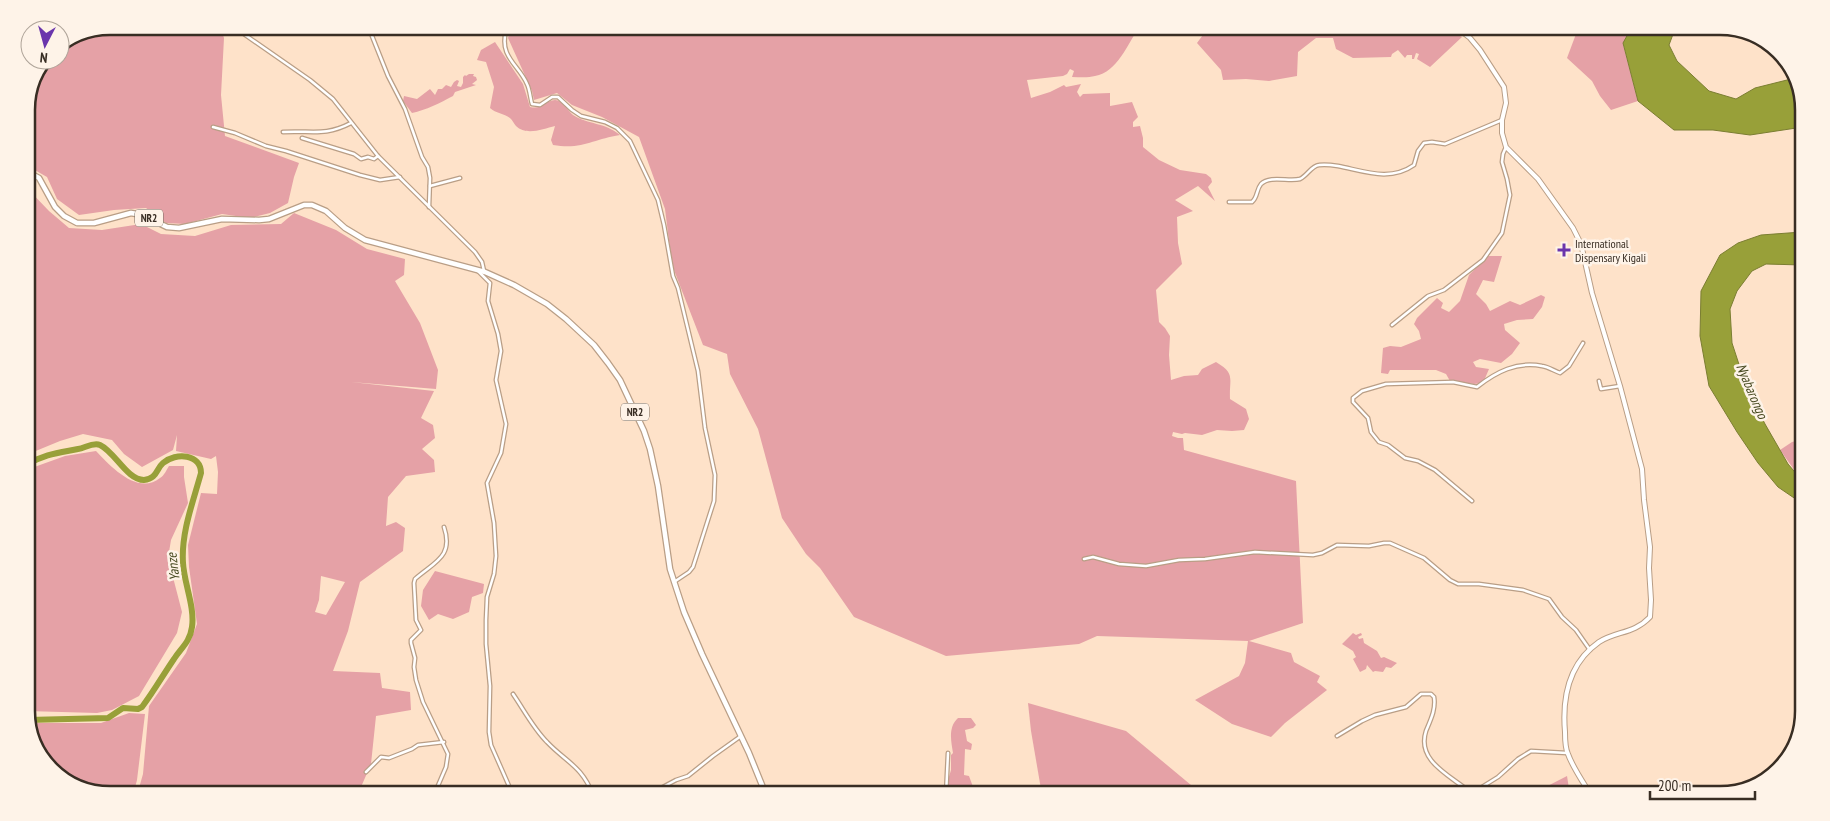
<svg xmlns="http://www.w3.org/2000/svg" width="1830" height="821" font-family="'PT Sans Narrow',sans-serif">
<rect width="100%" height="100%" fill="#fee2c9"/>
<g fill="#e5a1a6" fill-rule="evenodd">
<path d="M1441 27 1462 37 1430 67 1417 59 1419 54 1416 53 1414 59H1412V55H1407L1405 58 1398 50 1392 54 1391 57 1353 58 1336 49 1333 38H1316L1298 52 1297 76 1269 81 1246 79 1223 80 1221 70 1197 43 1208 28Z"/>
<path d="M1571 27H1632L1623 44 1638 101 1611 110 1600 96 1592 81 1567 58 1576 34Z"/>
<path d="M1139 28C1127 44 1118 72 1095 76 1088 78 1079 77 1072 77L1074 71 1070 69 1067 74 1063 76 1027 80 1031 98 1050 92 1064 85 1066 87 1081 84 1077 92 1080 97 1083 94 1110 93V106L1132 102 1138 117 1133 122V127L1140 126 1143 138V147L1159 160 1180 170 1206 174 1211 178 1212 182 1208 187 1215 201 1198 186 1175 200 1193 211 1177 217 1178 243 1182 264 1156 290 1159 322 1165 328 1170 336 1169 355 1171 380 1184 376 1198 375 1202 369 1216 362C1236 374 1229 378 1230 399L1246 409 1249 419 1244 430 1232 431 1217 430 1202 435 1185 433 1182 434 1173 432 1172 436 1178 438H1183L1184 450 1296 481 1303 623 1249 641 1291 653 1294 662 1320 676 1317 682 1327 690 1285 723 1271 737 1232 724 1195 700 1239 676 1245 663 1248 641 1097 636 1079 644 946 656 854 617 820 568 806 554 782 518 758 429 730 374 727 354 703 345 672 265 665 209 639 137 602 117 572 105 557 93 534 100 532 91 508 38 510 31Z"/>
<path d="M136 32 146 36 150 32H222L224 38 221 95 225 136 299 163 294 177 288 203 270 213 250 218 222 214 185 224 166 223 146 208 114 210 79 215 57 199 47 177 26 165V105L47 60H60V45L78 33Z"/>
<path d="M495 42 523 84 530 107C542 110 545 101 555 100 563 100 568 111 573 115 589 125 604 122 620 135 593 139 583 150 553 145L551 140 555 126C543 129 526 136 516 126 514 124 513 121 511 119 505 113 496 114 490 108L494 87 486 62 477 60 481 50Z"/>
<path d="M469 74H474L473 76 476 77 477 80 472 84 476 85 455 92 453 96C440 103 426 110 412 113L403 101 404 96 417 99 430 89 435 95 438 89H442L446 85 451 87 454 82 457 80 459 81 457 86 461 87 463 83V77L465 75 466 76Z"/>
<path d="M26 187 49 211 69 228 102 230 141 224 161 234 195 236 231 225 281 224 294 213 336 230 367 249 405 259 404 275 395 281 420 323 438 370 436 389 351 382 434 391 421 418 433 425 435 438 422 449 434 460 435 472 406 476 388 497 386 526 396 522 405 528 403 551 360 582 348 631 333 671 380 673 382 688 410 692 411 710 376 716 371 764 361 787 348 795H137L143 774 149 706 186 653 197 624 189 567 188 545 201 493 217 494 218 472 216 456 211 459 176 451 177 435 173 450 142 467 124 454 112 440 83 434 60 441 26 455ZM321 576 345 582 326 615 315 612 319 600Z"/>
<path d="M1488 256H1502L1494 282 1483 280 1476 294 1486 304 1490 311 1510 301 1520 305 1541 295 1545 297 1542 307 1533 319 1517 320 1504 324 1505 330 1520 343 1512 354 1501 363 1480 359 1473 362 1476 367 1489 369 1483 383 1474 384 1450 381 1446 374 1436 370H1390L1388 374 1381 373 1383 348 1390 346 1401 347 1421 339 1419 331 1414 324 1417 318 1437 298 1443 303 1441 308 1449 312 1460 301 1469 275Z"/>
<path d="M1800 440V478L1780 450 1792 442Z"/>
<path d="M96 451C110 466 138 496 160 478 164 476 167 469 169 466H184V477L188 503 171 540 168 558 182 612 177 633 139 696 112 710 97 713 26 711V470L65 456Z"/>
<path d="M435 571 484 584 483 593 472 597 469 612 453 619 438 614 429 620 421 606 423 590Z"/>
<path d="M1353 633 1356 635 1361 633 1362 635 1358 637 1359 639 1363 638 1364 643 1377 651 1381 658 1384 657 1397 663 1391 668 1386 667 1383 672 1375 671 1373 672 1367 665 1366 669 1360 672 1353 659 1356 657 1353 651 1342 644Z"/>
<path d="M1028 703 1126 731 1203 795H1042L1031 731Z"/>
<path d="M129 713 145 714 137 780 133 795H110L78 788 41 758 29 723H101Z"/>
<path d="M958 718H971L976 725 973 728 965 730 967 741 972 744 971 750 965 749 964 775 969 776 976 795H948L946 787 951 770V755L953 753C951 741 948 727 958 718Z"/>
<path d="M1567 776 1570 795H1530Z"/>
</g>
<g fill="#98a039" stroke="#7b7e32">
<path d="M1676 26 1669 45 1677 61 1709 91 1736 99 1755 88 1795 78 1804 105 1803 127 1750 135 1713 130H1674L1638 101 1623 43 1632 27Z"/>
<path d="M1802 232V265L1766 264 1752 271 1737 291 1730 309 1732 343 1747 389 1765 424 1788 464 1800 478V502L1778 487 1758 463 1737 432 1709 386 1700 336 1701 291 1720 255 1738 243 1761 235Z"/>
</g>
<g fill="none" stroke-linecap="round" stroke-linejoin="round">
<path stroke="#98a039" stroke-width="6" d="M26 465C45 454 58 453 78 449 85 448 93 442 100 445 115 452 127 480 144 480 157 479 156 469 163 463 176 452 201 454 201 473 193 502 181 533 183 563 184 583 195 607 192 627 190 642 181 648 174 659 163 675 154 691 142 707L138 709 123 708 108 718 28 720"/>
<defs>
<g id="minor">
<path d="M370 31 388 76 405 109 422 157 428 167 430 178 429 207"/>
<path d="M506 31C499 57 519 65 527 84 530 90 530 97 532 104L540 105 552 97H558L572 110 581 116 605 122 617 128 630 141 658 200 664 225 673 276 678 288 698 371 705 428 715 475 714 501 693 567 689 572 674 582"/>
<path d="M241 32 310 80 333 99 378 156 475 252 482 262 484 271"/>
<path d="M213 127 235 133 266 146 286 151 360 175 380 180 400 177"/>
<path d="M283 132C311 130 324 137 351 123"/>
<path d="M302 138 354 154 361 159 368 157 374 159 378 156"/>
<path d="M430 186 460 178"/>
<path d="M1229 202H1252C1258 197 1256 190 1261 184 1270 175 1289 182 1300 179 1308 175 1311 166 1319 165 1325 164 1332 165 1338 166 1364 171 1390 182 1414 165L1418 151 1424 143 1432 142 1445 144 1502 120"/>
<path d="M478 271 490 283 488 301 498 334 501 351 496 380 506 424 501 453 487 483 494 523 496 556 494 574 487 597 486 620V644L490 686 489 732 491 745 513 795"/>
<path d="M1392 325 1428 296 1444 290 1483 260 1502 233 1510 195 1507 179 1502 162 1503 154 1506 147"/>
<path d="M1599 381 1601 389 1620 386"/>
<path d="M1472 501 1435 470 1418 461 1405 458 1388 445 1379 442 1371 432 1368 418 1353 402V398L1362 391 1386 384 1453 382 1477 387C1496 372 1517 361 1542 366 1549 367 1554 371 1560 373L1569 366 1583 343"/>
<path d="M1084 559 1093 557 1119 564 1146 566 1179 560 1205 559 1255 552 1313 555 1322 553 1337 545 1369 546 1384 543H1390L1424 558 1450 580 1458 584H1479L1523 590 1549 599 1562 617 1576 630 1590 650"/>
<path d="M513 694C524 710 533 728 547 742 566 762 582 766 593 795"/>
<path d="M1337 736 1362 721 1375 715 1406 707 1421 694H1431L1434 697C1436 709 1431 719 1426 731 1416 762 1452 776 1471 793"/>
<path d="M366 772 381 757 389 758 412 749 418 745 444 742"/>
<path d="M434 795 446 767 448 754 423 702 416 680 414 667 415 658 411 643V640L421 630 416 620 414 583 415 579C434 562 454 557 444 527"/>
<path d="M648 795 676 780 688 776 713 756 741 736"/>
<path d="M946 795 948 753"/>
<path d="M1469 795 1498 777 1518 759 1531 751 1567 753"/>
</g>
<path id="secondary" d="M1456 27 1470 38 1480 50 1504 87 1506 103 1502 120V133L1506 147 1538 179 1573 228 1581 244 1592 293 1620 386 1642 469 1644 500 1650 547 1649 568 1651 600 1650 617C1634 634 1616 631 1599 642 1569 663 1562 697 1565 732 1565 739 1565 748 1568 754 1573 768 1583 782 1591 795"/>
<path id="trunk" d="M26 171 39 178 55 207 64 216 77 223H94L131 213 142 215 167 227 179 228 222 219 259 220 269 219 304 205H312L326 211 345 228 365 240 485 272 514 285 547 304 566 319 594 345 608 363 620 380 644 431 650 449 658 486 670 569 684 612 702 654 749 753 766 795"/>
</defs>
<use href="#minor" stroke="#b99e86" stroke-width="5"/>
<use href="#secondary" stroke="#b99e86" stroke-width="6"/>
<use href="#trunk" stroke="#b99e86" stroke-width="7"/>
<use href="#minor" stroke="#fff" stroke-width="2.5"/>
<use href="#secondary" stroke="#fff" stroke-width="4"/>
<use href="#trunk" stroke="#fff" stroke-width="4.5"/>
</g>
<path fill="#6a35ac" stroke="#fef3e8" stroke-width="2" d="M1561.5 242.5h5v5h5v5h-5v5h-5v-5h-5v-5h5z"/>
<g text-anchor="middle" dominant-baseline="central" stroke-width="5" stroke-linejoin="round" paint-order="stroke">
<g fill="#fef3e8" stroke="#73685e" stroke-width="1">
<rect x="135" y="209.5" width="28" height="17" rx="4"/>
<rect x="621" y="403.5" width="28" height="17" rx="4"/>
</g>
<g font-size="11" font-weight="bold" fill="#382d23">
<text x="149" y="218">NR2</text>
<text x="635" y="412">NR2</text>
</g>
<g font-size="12" fill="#382d23" stroke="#fef3e8" text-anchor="start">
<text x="1575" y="243">International<tspan x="1575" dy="14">Dispensary Kigali</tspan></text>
</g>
<g font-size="14" font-style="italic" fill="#474a21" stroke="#fef3e8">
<text transform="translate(1752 391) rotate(67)">Nyabarongo</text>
<text transform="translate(173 567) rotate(-97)">Yanze</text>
</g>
</g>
<path d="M0 0H1830V821H0ZM110 35H1720A75 75 0 0 1 1795 110V711A75 75 0 0 1 1720 786H110A75 75 0 0 1 35 711V110A75 75 0 0 1 110 35Z" fill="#fef3e8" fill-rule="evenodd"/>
<path fill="none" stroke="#382d23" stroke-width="2.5" d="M110 35H1720A75 75 0 0 1 1795 110V711A75 75 0 0 1 1720 786H110A75 75 0 0 1 35 711V110A75 75 0 0 1 110 35Z"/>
<g transform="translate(45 45) rotate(186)"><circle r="24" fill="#fef3e8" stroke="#afa499"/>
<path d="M0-4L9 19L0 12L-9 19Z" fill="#6a35ac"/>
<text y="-8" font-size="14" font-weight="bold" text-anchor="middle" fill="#382d23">N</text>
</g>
<path d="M1650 791v8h105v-8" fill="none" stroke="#382d23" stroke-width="2.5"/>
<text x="1658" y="791" font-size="15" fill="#382d23" stroke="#fef3e8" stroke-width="4" paint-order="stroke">200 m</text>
</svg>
